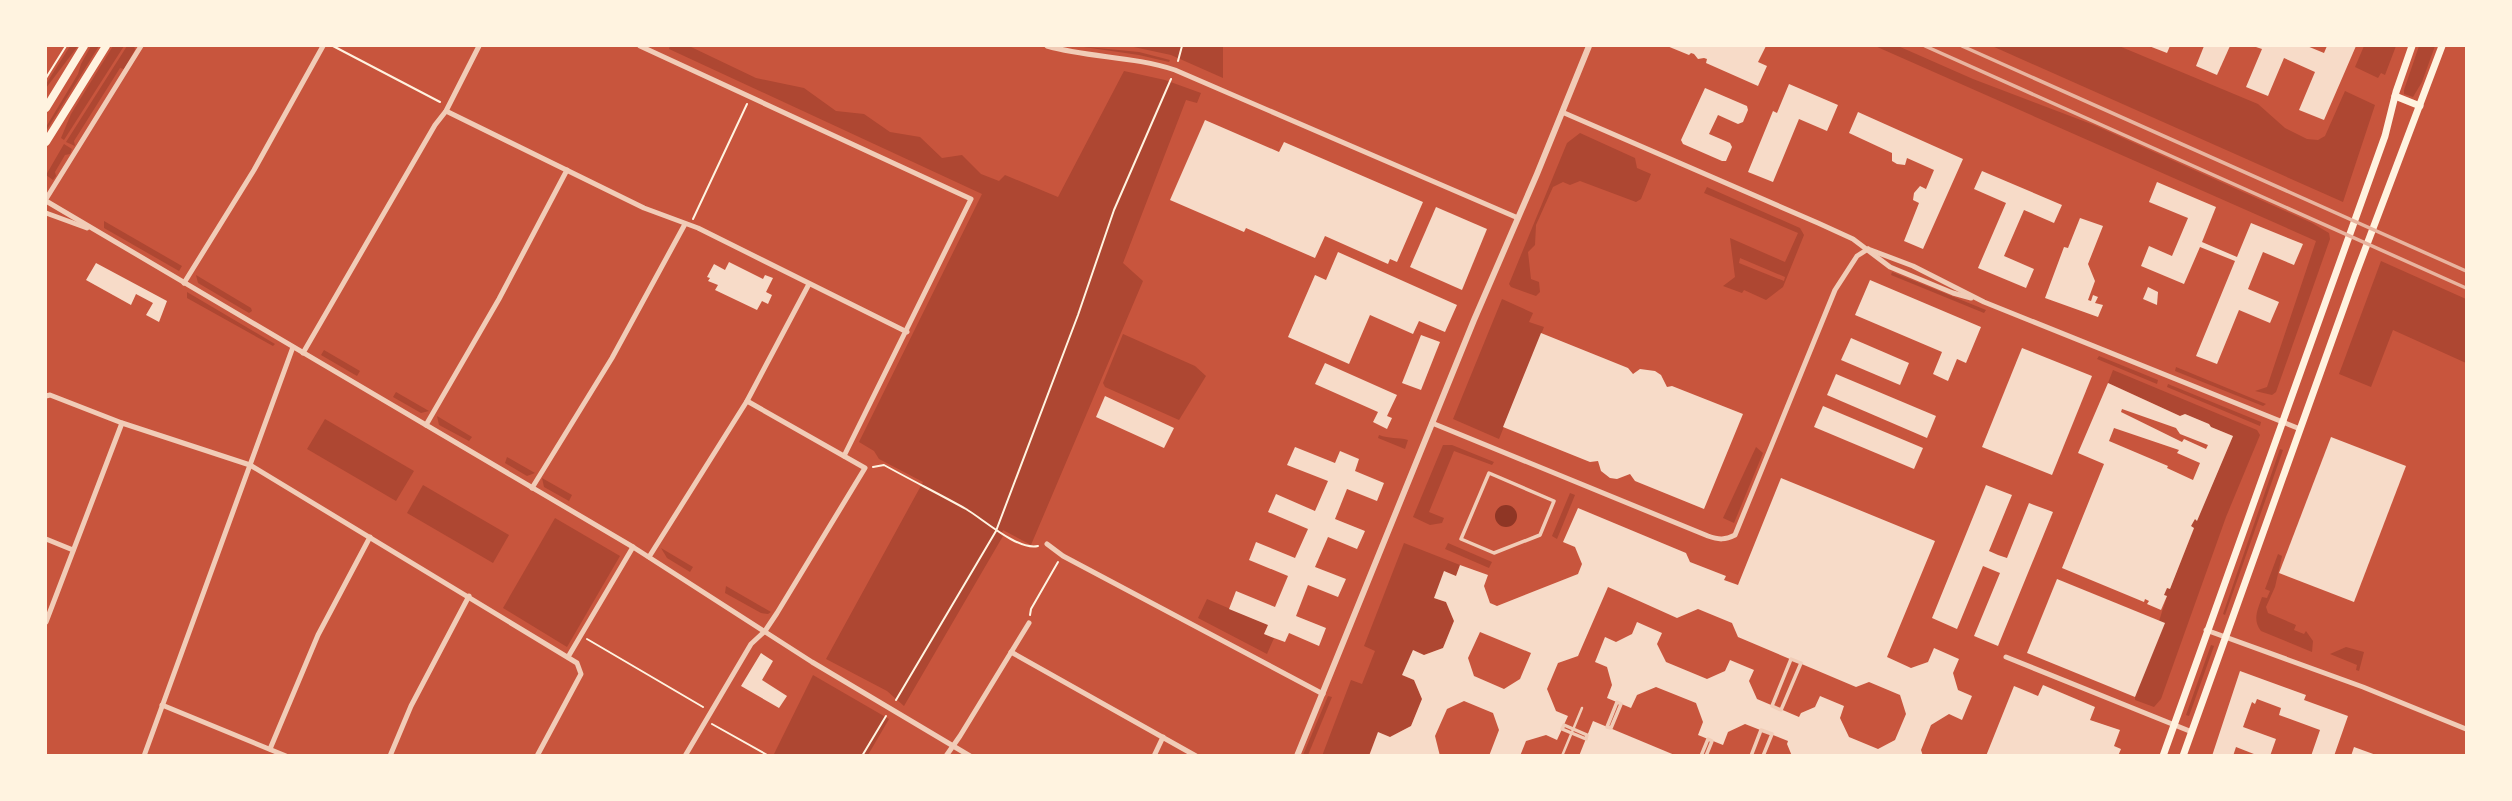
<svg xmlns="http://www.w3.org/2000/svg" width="2512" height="801" font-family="'Work Sans',sans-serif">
<rect width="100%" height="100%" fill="#c8553d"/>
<g fill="#ae4732" fill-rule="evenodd">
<path d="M70 46H78L46 88V84Z"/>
<path d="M91 46H99L46 131V127L78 74 81 64Z"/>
<path d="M113 46H124L64 140 61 138 71 114Z"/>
<path d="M127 46H134L135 50 124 69 120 68 74 141 75 146 66 142Z"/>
<path d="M670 46H689L756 78 804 88 836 111 864 114 890 132 920 137 942 158 962 155 981 174 999 181 1005 175 1058 197 1124 71 1165 80 1201 93 1197 103 1186 100 1123 263 1143 281 1031 545 1003 530 1001 535 1003 536 904 706 887 691 826 659 923 482 879 459 874 451 859 442 982 194 669 49Z"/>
<path d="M1077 46 1139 52 1170 60 1169 62 1139 55Z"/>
<path d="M1129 46H1223V78L1171 55Z"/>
<path d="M1875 46H1898L1973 79 2094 125 2312 223 2329 233 2330 239 2276 392 2272 395 2255 391 2267 387 2316 241Z"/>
<path d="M1992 46H2119L2258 104 2285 128 2307 139 2318 140 2325 136 2345 91 2375 105 2343 202Z"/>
<path d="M2364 46H2396L2385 75 2381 73 2378 78 2355 67Z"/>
<path d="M2419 46H2435L2422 82 2413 97 2404 94V90Z"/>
<path d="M1580 133 1635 158 1637 168 1651 174 1641 199 1636 202 1580 181 1570 185 1563 182 1553 187 1536 225 1535 245 1528 252 1531 279 1539 282 1540 292 1536 296 1511 287 1509 284 1567 143Z"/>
<path d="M64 144 72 149 70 154 65 155 55 172 56 176 53 180 46 175Z"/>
<path d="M1707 187 1800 228 1804 235 1783 287 1766 300 1744 290 1742 293 1723 286 1735 277 1730 238 1785 262 1798 233 1704 193ZM1740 258 1785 277 1784 281 1739 263Z"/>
<path d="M104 221 182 266 179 271 104 228Z"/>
<path d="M2381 261 2466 299V363L2393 330 2371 387 2339 374Z"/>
<path d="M1892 272 1986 310 1984 313 1891 275Z"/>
<path d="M196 275 251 308 252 311 249 313 198 283Z"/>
<path d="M187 292 275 344 273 346 187 298Z"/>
<path d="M1502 299 1533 313 1529 322 1544 327 1499 439 1453 419Z"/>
<path d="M1123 334 1195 366 1206 376 1179 420 1105 387 1103 383Z"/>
<path d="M324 350 360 371 357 376 321 355Z"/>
<path d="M2099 356 2158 380 2157 384 2097 359Z"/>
<path d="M2176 367 2266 404 2263 406 2175 371Z"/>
<path d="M2113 370 2257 430 2260 435 2226 517 2161 699 2154 707 2135 700V697L2167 596 2164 595 2167 588H2170L2194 529 2191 526 2195 519 2197 520 2233 436 2211 427 2208 424 2185 414 2180 416 2108 383Z"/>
<path d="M2168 384 2261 422 2260 426 2167 387Z"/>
<path d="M396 392 429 411 421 413 393 397Z"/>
<path d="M437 416 472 437 469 441 439 425Z"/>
<path d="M325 419 414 471 396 501 307 449Z"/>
<path d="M1379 435C1389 439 1398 437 1408 440L1405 449 1378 438Z"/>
<path d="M1443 445H1452L1494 462 1492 465 1454 451 1429 512 1444 518 1442 523 1430 525 1413 517Z"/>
<path d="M1756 447 1763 453 1734 523 1723 518Z"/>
<path d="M2280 449 2283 450 2225 615 2223 614Z"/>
<path d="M507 457 535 473 527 476 505 463Z"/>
<path d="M542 478 572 495 569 501 544 487Z"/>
<path d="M423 485 509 535 493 563 407 513Z"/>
<path d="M1570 493 1575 495 1557 539 1552 536Z"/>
<path d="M555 518 620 556 567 647 503 608Z"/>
<path d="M1404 543 1460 565 1456 576 1434 598 1446 602 1454 621 1443 648 1424 655 1403 675 1414 680 1422 699 1411 726 1390 737 1378 733 1369 755 1322 756 1351 680 1362 684 1375 651 1364 646Z"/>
<path d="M1448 543 1492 562 1489 568 1445 549Z"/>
<path d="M661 548 693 567 690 572 667 558Z"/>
<path d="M2278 554 2282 556 2275 587 2266 607 2268 613 2296 625 2294 630 2304 634 2306 631 2313 641 2312 652 2261 631C2252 620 2258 609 2262 597L2267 598 2270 591 2265 589Z"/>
<path d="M726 586 771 612 768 614 761 613 725 593Z"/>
<path d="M1207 599 1268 625 1264 634 1274 638 1267 654 1198 618Z"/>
<path d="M2211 645 2214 646 2189 716 2186 715Z"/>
<path d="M2346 647 2364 652 2359 671 2356 670 2357 665 2330 654Z"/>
<path d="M813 675 889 719 868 755 773 756Z"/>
<path d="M1328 696 1332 697 1308 755H1303Z"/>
</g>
<circle fill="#8f3625" cx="1506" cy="516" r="11"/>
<g fill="#f7dbc8" fill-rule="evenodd">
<path d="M1667 46H1766L1758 62 1767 66 1758 86 1706 63 1707 59 1704 58 1698 59 1694 54 1691 53 1689 55Z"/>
<path d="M2149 46H2170L2167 53Z"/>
<path d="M2204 46H2230L2217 75 2196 66Z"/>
<path d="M2253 46H2307L2324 53 2327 46H2356L2324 120 2299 110 2315 72 2284 58 2268 96 2246 87 2262 49Z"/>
<path d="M1789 84 1838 105 1827 131 1799 119 1773 182 1748 172 1773 111 1777 113Z"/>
<path d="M1705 88 1747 106 1748 110 1743 122 1738 124 1718 115 1709 134 1730 143 1732 147 1726 161H1722L1683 144 1681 140Z"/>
<path d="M1858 112 1963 159 1923 249 1904 241 1919 203 1913 200 1914 193 1920 186 1926 189 1934 170 1907 158 1905 165 1897 164 1892 161V153L1849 133Z"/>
<path d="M1205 120 1279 152 1284 142 1423 202 1397 262 1390 259 1388 264 1325 236 1315 258 1246 228 1244 232 1170 200Z"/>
<path d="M1982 171 2062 205 2054 223 2024 210 2004 256 2034 269 2026 288 1978 268 2006 203 1974 189Z"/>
<path d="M2157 182 2216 207 2202 242 2237 257 2251 223 2303 244 2294 265 2263 252 2248 289 2279 302 2270 323 2239 310 2217 364 2196 356 2235 261 2200 247 2184 284 2141 266 2149 246 2172 256 2188 218 2149 202Z"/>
<path d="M1436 207 1487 229 1462 290 1410 267Z"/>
<path d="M2080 218 2103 226 2088 264 2095 281 2088 300 2091 301 2093 295 2098 297 2095 303 2103 305 2098 317 2045 298 2064 247 2068 248Z"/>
<path d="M1338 252 1457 305 1445 332 1419 321 1413 334 1370 315 1349 364 1288 337 1315 275 1326 280Z"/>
<path d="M729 262 763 279 765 275 773 278 766 292 772 295 768 304 762 301 757 310 715 290 718 285 708 281 710 278 707 277 714 264 725 270Z"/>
<path d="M96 263 167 301 159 322 146 315 153 303 136 294 131 305 86 280Z"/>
<path d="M1870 280 1981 327 1966 363 1957 359 1948 381 1933 374 1942 352 1855 315Z"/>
<path d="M2148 287 2158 292 2157 305 2143 299Z"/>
<path d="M1541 333 1628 368 1633 374 1640 369 1655 371 1661 375 1667 387 1672 386 1743 414 1704 509 1635 481 1630 474 1617 479 1610 478 1601 471 1598 461 1590 462 1503 427Z"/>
<path d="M1421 335 1440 342 1421 390 1402 383Z"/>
<path d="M1851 338 1909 363 1900 385 1841 360Z"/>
<path d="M2022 348 2092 376 2052 475 1982 447Z"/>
<path d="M1325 363 1397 395 1387 416 1392 418 1387 429 1373 422 1378 412 1315 384Z"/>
<path d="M1836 374 1936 416 1927 438 1827 395Z"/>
<path d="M2108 383 2180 416 2185 414 2209 424 2211 427 2233 436 2197 521 2195 519 2191 526 2194 528 2170 589 2167 588 2164 595 2167 596 2161 610 2147 604 2149 601 2145 599 2144 602 2062 568 2104 464 2078 453ZM2122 409 2176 428 2180 434 2208 445 2206 449 2184 439 2182 442 2121 412ZM2114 428 2179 450 2177 453 2200 463 2193 480 2167 468 2168 466 2109 441Z"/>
<path d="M1105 396 1174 428 1164 448 1096 417Z"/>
<path d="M1823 406 1923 448 1914 469 1814 427Z"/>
<path d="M2331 437 2406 466 2354 602 2279 573Z"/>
<path d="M1295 447 1335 463 1340 451 1359 459 1355 471 1384 483 1377 501 1347 489 1335 519 1365 531 1357 549 1328 537 1315 567 1346 579 1338 597 1308 585 1296 616 1326 628 1319 646 1289 633 1285 642 1274 638 1264 634 1268 625 1229 609 1236 591 1275 607 1288 576 1249 560 1256 542 1295 558 1308 529 1268 512 1276 494 1315 511 1328 481 1287 465Z"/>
<path d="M1781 478 1935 541 1887 657 1911 668 1928 662 1934 648 1959 659 1953 673 1958 690 1972 696 1962 720 1949 714 1931 725 1921 750 1923 756H1792L1787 744 1788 741 1745 724 1728 732 1723 745 1698 735 1703 722 1696 703 1656 687 1637 695 1631 708 1607 698 1612 685 1607 667 1595 662 1605 637 1616 642 1632 634 1637 622 1662 633 1657 644 1666 662 1707 679 1725 671 1730 660 1754 670 1749 681 1757 699 1799 717 1801 713 1815 707 1820 696 1844 706 1840 718 1849 737 1878 749 1895 740 1906 714 1900 695 1869 682 1856 687 1738 637 1732 623 1698 609 1677 618 1608 587 1578 656 1558 663 1547 689 1556 711 1568 716 1557 740 1546 735 1526 741 1520 756H1489L1499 730 1493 713 1464 701 1447 709 1435 736 1440 756H1369L1378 732 1390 737 1411 726 1422 699 1414 680 1402 675 1413 650 1424 655 1443 648 1454 621 1446 602 1434 598 1444 571 1456 576 1460 565 1488 575 1484 586 1490 603 1497 606 1578 574 1582 564 1575 547 1563 542 1578 508 1686 553 1690 562 1726 576 1724 580 1738 585ZM1480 632 1531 653 1520 679 1504 689 1474 676 1468 658Z"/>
<path d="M1986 485 2012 495 1989 551 1998 555 2007 558 2029 503 2053 512 1998 646 1974 636 2000 573 1983 566 1957 629 1932 618Z"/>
<path d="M2057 579 2165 623 2135 697 2027 653Z"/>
<path d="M761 653 773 661 762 680 787 696 779 708 741 686Z"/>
<path d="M2240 671 2306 695 2304 700 2348 716 2334 756H2311L2320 730 2279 715 2281 708 2257 699 2255 704 2252 702 2243 727 2276 739 2270 756H2259L2236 747 2233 756H2212Z"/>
<path d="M2043 685 2095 707 2090 720 2120 730 2114 746 2121 749 2118 756H1986L2014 686 2038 696Z"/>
<path d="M1593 721 1677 756H1579Z"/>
<path d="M2354 747 2376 755V756H2351Z"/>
</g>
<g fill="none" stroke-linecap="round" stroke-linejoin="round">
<g stroke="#fff3e0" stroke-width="2">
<path d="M333 46 440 102"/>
<path d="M1178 61 1182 46"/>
<path d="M46 78 66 46"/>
<path d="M693 219 747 104"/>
<path d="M873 467 884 465C911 480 939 494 966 509 983 519 1018 551 1038 546"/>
<path d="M1030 615 1031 609 1058 562"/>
<path d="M587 639 703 707"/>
<path d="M896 700 996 531 1078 315 1114 210 1171 79"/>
<path d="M712 724 769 756"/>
<path d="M862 756 886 716"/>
</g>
<path stroke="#f1ccb7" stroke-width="2.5" d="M1562 756 1582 708"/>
<g stroke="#f1ccb7" stroke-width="3.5">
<path d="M1489 473 1554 501 1540 535 1494 553 1461 539Z"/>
<path d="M1791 659 1801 663 1781 710 1772 706Z"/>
<path d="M1617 702 1621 704 1611 728 1607 727Z"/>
<path d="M1564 725 1587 735 1586 739 1562 729Z"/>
<path d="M1701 756 1708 739 1712 741 1706 756"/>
<path d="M1751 756 1761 730 1772 734 1763 756"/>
</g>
<g stroke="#f1ccb7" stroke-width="5">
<path d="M640 46 971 199 844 456"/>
<path d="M1047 46C1089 58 1133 56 1175 70L1518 218"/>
<path d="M446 111 644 208 698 228 907 332"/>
<path d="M1562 112 1818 223 1853 239 1890 267 1953 293 1971 298"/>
<path d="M46 199 141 46"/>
<path d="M46 201 633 547 812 662 970 756"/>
<path d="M46 213 87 228"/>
<path d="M1868 249 1913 266 1984 302 2300 429"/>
<path d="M184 283 254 170 323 46"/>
<path d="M303 353 435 125 446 111 479 46"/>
<path d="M46 396 50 395 122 423 250 465 577 663 581 674 537 756"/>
<path d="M1432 423 1708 536C1719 540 1725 540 1735 535L1835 290 1857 256 1868 249"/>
<path d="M426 425 499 299 567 170"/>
<path d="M532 488 612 358 685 224"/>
<path d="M46 539 73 550"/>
<path d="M1047 544 1063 556 1323 694"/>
<path d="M649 557 747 401 809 284"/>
<path d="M46 622 122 423"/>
<path d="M2206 630 2363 687 2466 729"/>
<path d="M1011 652 1196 756"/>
<path d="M568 657 633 547"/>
<path d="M2006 657 2192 732"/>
<path d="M162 705 286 756"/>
<path d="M270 749 318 635 370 537"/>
<path d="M144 756 293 347"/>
<path d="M390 756 411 706 469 596"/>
<path d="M685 756 751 644 765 631 777 613 865 468 747 401"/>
<path d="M946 756 960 736 1029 623"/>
<path d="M1154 756 1163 737"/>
</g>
<path stroke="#f1ccb7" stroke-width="6" d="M1297 756 1474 320 1537 174 1589 46"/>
<g stroke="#fff3e0" stroke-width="7">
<path d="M2395 96 2420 106"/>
<path d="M2163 756 2385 136 2396 92 2412 46"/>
<path d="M2183 756 2355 276 2442 46"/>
</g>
<g stroke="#fff3e0" stroke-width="8">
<path d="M46 108 84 46"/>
<path d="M46 142 106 46"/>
</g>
<g stroke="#e9b49f" stroke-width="3.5">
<path d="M1925 46 2466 288"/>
<path d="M1962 46 2466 271"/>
</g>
</g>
<rect width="2512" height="801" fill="none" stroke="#fff3e0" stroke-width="94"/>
</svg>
